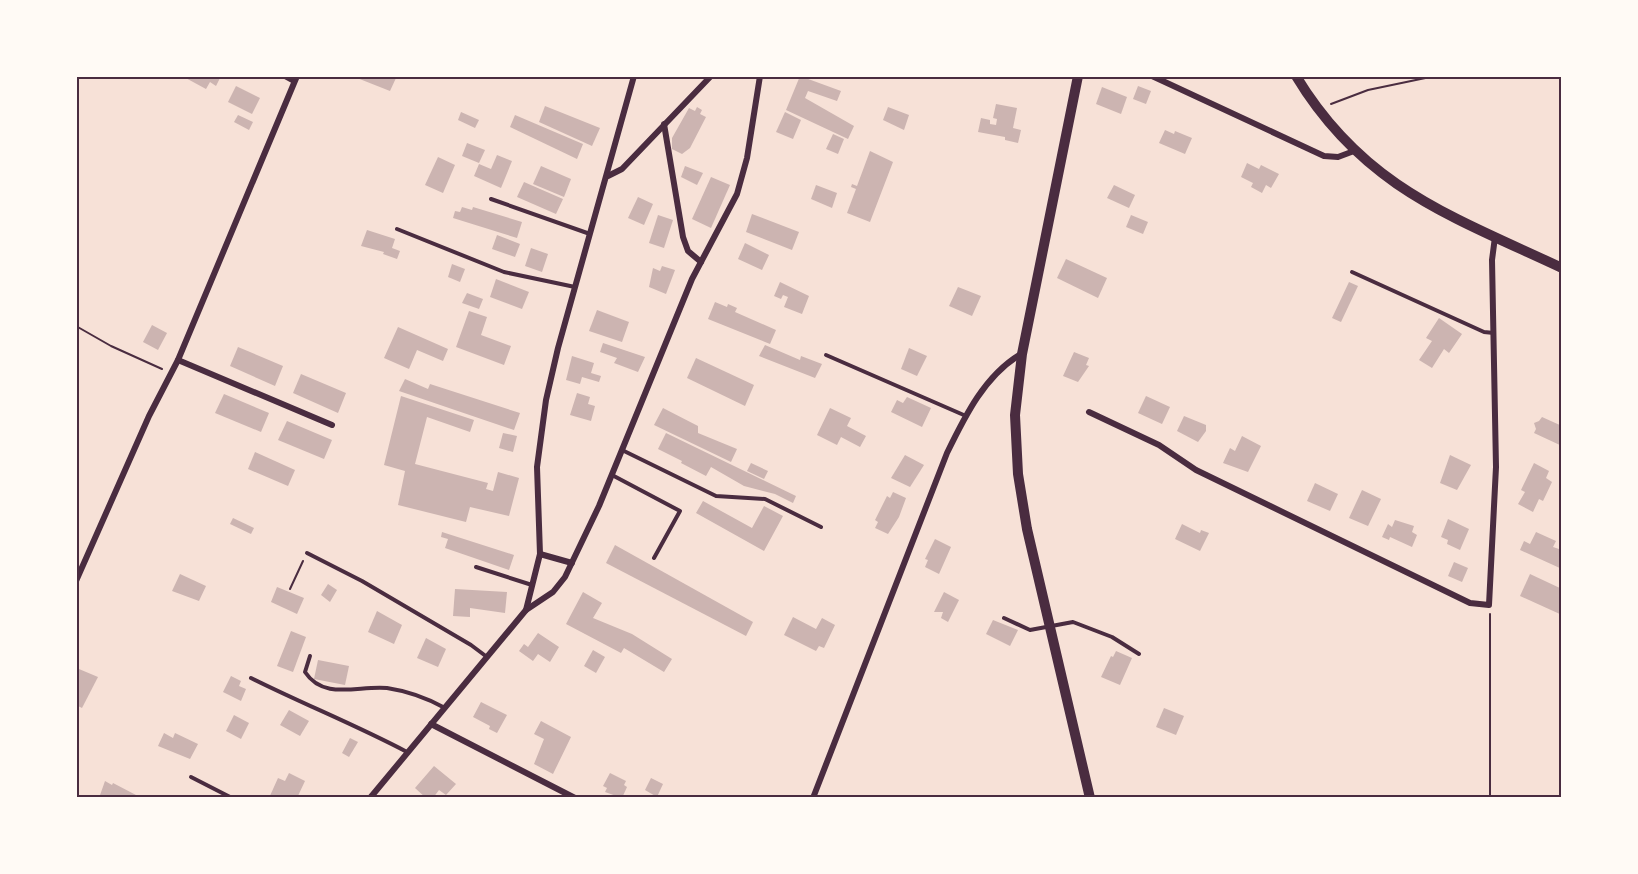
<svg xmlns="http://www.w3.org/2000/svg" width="1638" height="874" font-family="Commissioner,sans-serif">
<rect width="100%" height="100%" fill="#f7e1d7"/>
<g fill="#ccb4b1">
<path d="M182 76H221L216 86 210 82 206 89Z"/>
<path d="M352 76H393L396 78 390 91Z"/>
<path d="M800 76 841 91 837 101 808 91 805 98 854 126 848 139 786 110Z"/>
<path d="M236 86 260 98 252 114 228 102Z"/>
<path d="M1138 86 1151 91 1146 104 1133 99Z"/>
<path d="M1102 87 1127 97 1121 114 1096 104Z"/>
<path d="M996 104 1017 108 1013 128 1021 130 1018 143 1005 140V137L978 132 981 118 990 120V124L996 125 997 119 993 118Z"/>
<path d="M545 106 600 128 592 146 539 122Z"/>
<path d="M697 107 702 110 700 114 706 117 690 148 682 154 672 149V138L689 108 695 111Z"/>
<path d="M888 107 909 115 904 130 883 120Z"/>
<path d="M461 112 479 120 475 128 458 120Z"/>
<path d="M785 112 801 120 793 139 776 132Z"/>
<path d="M238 115 253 122 249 130 234 122Z"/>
<path d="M515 115 583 144 577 159 510 127Z"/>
<path d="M1165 130 1174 134 1175 131 1192 138 1185 154 1159 143Z"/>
<path d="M833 134 844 139 838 154 826 149Z"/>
<path d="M467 143 485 150 479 163 462 156Z"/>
<path d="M870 151 893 162 870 222 847 213 856 189 851 187 852 184 857 186Z"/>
<path d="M497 155 512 161 501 188 474 176 479 164 491 169Z"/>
<path d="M438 157 455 165 443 193 425 185Z"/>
<path d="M1247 163 1259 169 1261 165 1279 174 1271 188 1266 185 1262 193 1251 187 1253 183 1241 177Z"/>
<path d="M541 166 571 179 564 197 533 184Z"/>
<path d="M685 166 703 173 697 185 681 177Z"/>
<path d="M711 177 730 185 711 228 692 219Z"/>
<path d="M524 182 563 199 556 214 517 197Z"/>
<path d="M816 185 837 193 832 208 811 199Z"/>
<path d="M1114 185 1135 195 1129 208 1107 198Z"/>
<path d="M638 197 653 204 644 225 628 218Z"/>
<path d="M462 207 472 210 473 207 522 222 517 238 453 218 455 211 460 212Z"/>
<path d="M752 214 799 232 792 250 746 232Z"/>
<path d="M658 215 673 220 664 248 649 243Z"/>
<path d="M1131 215 1148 222 1143 234 1126 227Z"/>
<path d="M367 230 395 239 392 248 400 251 397 259 383 254 384 252 361 246Z"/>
<path d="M497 235 520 244 515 257 492 249Z"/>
<path d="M745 243 769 255 762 270 738 259Z"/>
<path d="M531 248 548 254 542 272 525 266Z"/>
<path d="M1066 259 1107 278 1098 298 1057 278Z"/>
<path d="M452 264 465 269 460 282 448 277Z"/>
<path d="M662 266 675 270 666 294 649 287 653 268 660 271Z"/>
<path d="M496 279 529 292 522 309 490 297Z"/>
<path d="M780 282 809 296 802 314 784 307 788 297 783 295 781 299 774 296Z"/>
<path d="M1349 282 1358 286 1341 322 1332 318Z"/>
<path d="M958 287 981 296 972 316 949 306Z"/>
<path d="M467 293 483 299 479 309 462 303Z"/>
<path d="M715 302 727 307 728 304 737 308 735 312 776 330 770 344 708 319Z"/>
<path d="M597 310 629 322 622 342 589 331Z"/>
<path d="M469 311 487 317 481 335 511 346 504 365 456 347Z"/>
<path d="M1439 318 1462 334 1449 353 1444 349 1432 368 1419 360 1432 341 1426 338Z"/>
<path d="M152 325 167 333 158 350 143 342Z"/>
<path d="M398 327 448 349 443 361 417 350 409 369 384 358Z"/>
<path d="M603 343 645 357 638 372 614 363 617 358 600 352Z"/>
<path d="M765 345 800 360 801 356 822 364 815 378 759 356Z"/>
<path d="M238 347 283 366 275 386 230 366Z"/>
<path d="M909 348 927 356 917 376 901 369Z"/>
<path d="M1074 352 1089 358 1086 365 1089 366 1078 382 1063 376Z"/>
<path d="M572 356 594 363 591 373 601 376 599 382 582 377 580 384 566 380Z"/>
<path d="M696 358 754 385 745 406 687 378Z"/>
<path d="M301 374 346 393 338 413 293 393Z"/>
<path d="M405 379 428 389 430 384 520 413 514 430 399 391Z"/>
<path d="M577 393 590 397 588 404 595 406 591 421 570 415Z"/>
<path d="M224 394 269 413 261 432 215 413Z"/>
<path d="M401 396 474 420 470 432 427 417 415 464 488 483 486 489 493 491 498 472 519 478 509 516 470 507 466 522 398 505 405 471 384 465Z"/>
<path d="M1146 396 1170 407 1162 424 1138 413Z"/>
<path d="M907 397 931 408 922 427 891 412 897 400 903 403Z"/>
<path d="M663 408 698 426V433L737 449 731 462 654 425Z"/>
<path d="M830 408 851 418 847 426 866 436 860 447 841 437 837 445 817 435Z"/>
<path d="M1184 416 1206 425V431L1198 442 1177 431Z"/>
<path d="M1542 417 1562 426V446L1534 433 1536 429 1534 423 1539 421Z"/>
<path d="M287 421 332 440 324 459 278 440Z"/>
<path d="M503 433 517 436 513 452 499 448Z"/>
<path d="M666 433 796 496 793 503 775 494 744 486 711 467 706 476 681 463 682 461 658 449Z"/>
<path d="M1242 436 1261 446 1248 472 1223 463 1230 448 1235 451Z"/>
<path d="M255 452 295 470 288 486 248 469Z"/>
<path d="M905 455 924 465 910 487 891 478Z"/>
<path d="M1450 455 1471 465 1457 490 1440 483Z"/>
<path d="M751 463 768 471 764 479 747 471Z"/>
<path d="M1534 463 1549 471 1546 478 1552 482 1543 501 1539 499 1533 512 1518 504 1525 492 1521 490Z"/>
<path d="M1315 483 1338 494 1330 511 1307 501Z"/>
<path d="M1362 490 1381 499 1368 526 1349 518Z"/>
<path d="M893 492 906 498 899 517 888 534 875 528 878 522 875 520 887 496 890 498Z"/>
<path d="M703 501 752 528 764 506 783 516 764 551 696 513Z"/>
<path d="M233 518 254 528 251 534 230 524Z"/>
<path d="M1448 519 1469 529 1460 550 1447 544 1448 540 1441 537Z"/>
<path d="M1395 520 1414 526 1412 532 1417 535 1412 547 1390 537 1389 540 1382 537 1388 524 1392 527Z"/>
<path d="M1182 524 1200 533 1201 530 1209 533 1200 551 1175 539Z"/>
<path d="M442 532 514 555 509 570 445 548 448 539 441 537Z"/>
<path d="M1536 532 1556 541 1553 547 1562 550V569L1520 550 1524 541 1530 544Z"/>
<path d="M935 539 951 547 939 574 925 567 928 560 925 559Z"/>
<path d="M615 545 753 622 746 636 606 563Z"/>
<path d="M1454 562 1468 568 1462 582 1448 576Z"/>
<path d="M180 574 206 586 199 601 172 591Z"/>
<path d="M1530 574 1562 589V615L1520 596Z"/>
<path d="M328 584 337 590 330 602 321 595Z"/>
<path d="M277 587 304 598 297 614 271 602Z"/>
<path d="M455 589 507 592 505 613 470 608V617L453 616Z"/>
<path d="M583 592 602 603 593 618 632 634 672 659 664 672 624 648 621 653 566 624Z"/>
<path d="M944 592 959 600 948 622 941 618 943 612H934Z"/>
<path d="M377 611 402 625 394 644 368 632Z"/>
<path d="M793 617 816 629 822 618 835 625 824 648 819 646 816 651 784 635Z"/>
<path d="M993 620 1018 630 1010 646 986 634Z"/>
<path d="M291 631 306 637 293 672 277 666Z"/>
<path d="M538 633 559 647 550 662 538 654 533 661 519 651 524 644 528 647Z"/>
<path d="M426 638 446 649 438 667 417 658Z"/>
<path d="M593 650 605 657 596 673 584 666Z"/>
<path d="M1116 651 1132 658 1120 685 1101 677 1111 656 1113 657Z"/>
<path d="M318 660 349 666 345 685 314 679Z"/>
<path d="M79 669 98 677 82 708 76 705Z"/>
<path d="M231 676 241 681 239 686 246 689 241 701 223 692Z"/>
<path d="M481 702 507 715 497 733 489 729 490 726 473 717Z"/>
<path d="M1164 708 1184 716 1176 735 1156 727Z"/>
<path d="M289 710 309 721 300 736 280 725Z"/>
<path d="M234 715 249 723 241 739 226 731Z"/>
<path d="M541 721 571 737 553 774 534 764 544 739 534 734Z"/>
<path d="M164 733 173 738 175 733 198 744 190 759 158 746Z"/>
<path d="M350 738 358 742 349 757 342 753Z"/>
<path d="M434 766 456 784 446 795 439 790 433 798H426L415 788Z"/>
<path d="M289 773 305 781 297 798H269L278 778 285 781Z"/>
<path d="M610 773 626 781 624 785 627 787 622 798 605 792 607 788 603 786Z"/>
<path d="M651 778 663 784 657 797 645 790Z"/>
<path d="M105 781 112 785 113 783 136 795 134 798H99Z"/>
</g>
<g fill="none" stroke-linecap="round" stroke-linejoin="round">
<g stroke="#4a2c40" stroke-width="2">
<path d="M1331 104 1368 90 1435 76"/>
<path d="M76 326 111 346 162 369"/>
<path d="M290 589 303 561"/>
<path d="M1490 614V798"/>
</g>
<g stroke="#4a2c40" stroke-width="4">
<path d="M283 76 294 82"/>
<path d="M1208 77 1224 76"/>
<path d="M491 199 590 234"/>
<path d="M397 229 504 272 575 287"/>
<path d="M1352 272 1484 332 1494 333"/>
<path d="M826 355 966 416"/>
<path d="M622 450 716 496 765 499 821 527"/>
<path d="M612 475 680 511 654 558"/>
<path d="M307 553 362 581 471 645 487 657"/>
<path d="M476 567 532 585"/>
<path d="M1004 618 1030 630 1073 622 1112 637 1139 654"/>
<path d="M310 656 305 672C324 701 359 685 387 688 407 691 427 698 445 708"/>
<path d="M251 678C303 704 356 725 407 752"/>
<path d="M191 777 232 798"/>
</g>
<g stroke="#4a2c40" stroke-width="6">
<path d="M1152 76 1324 156 1338 157 1354 151"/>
<path d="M664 124 683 237 688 251 701 262"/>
<path d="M608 176 622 169 711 76"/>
<path d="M178 360 332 425"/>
<path d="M1089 412 1159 445 1196 470 1470 603 1489 605 1496 467 1492 260 1495 237"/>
<path d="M540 554 572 563"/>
<path d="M76 581 149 416 178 360 297 76"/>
<path d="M526 610 540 554 537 467 546 400 558 348 634 76"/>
<path d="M431 724 575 798"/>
<path d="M370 798 526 610 553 592 565 577 599 506 692 279 737 194 747 158 760 76"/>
<path d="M813 798 947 453C965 416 985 375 1021 354"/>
</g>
<g stroke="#4a2c40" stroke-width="10">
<path d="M1078 76 1022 354 1015 415 1018 474 1027 529 1090 798"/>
<path d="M1296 76C1363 187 1451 216 1562 268"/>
</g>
</g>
<rect width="1638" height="874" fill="none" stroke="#fffaf5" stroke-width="156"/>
<rect x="78" y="78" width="1482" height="718" fill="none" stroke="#4a2c40" stroke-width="2"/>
</svg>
